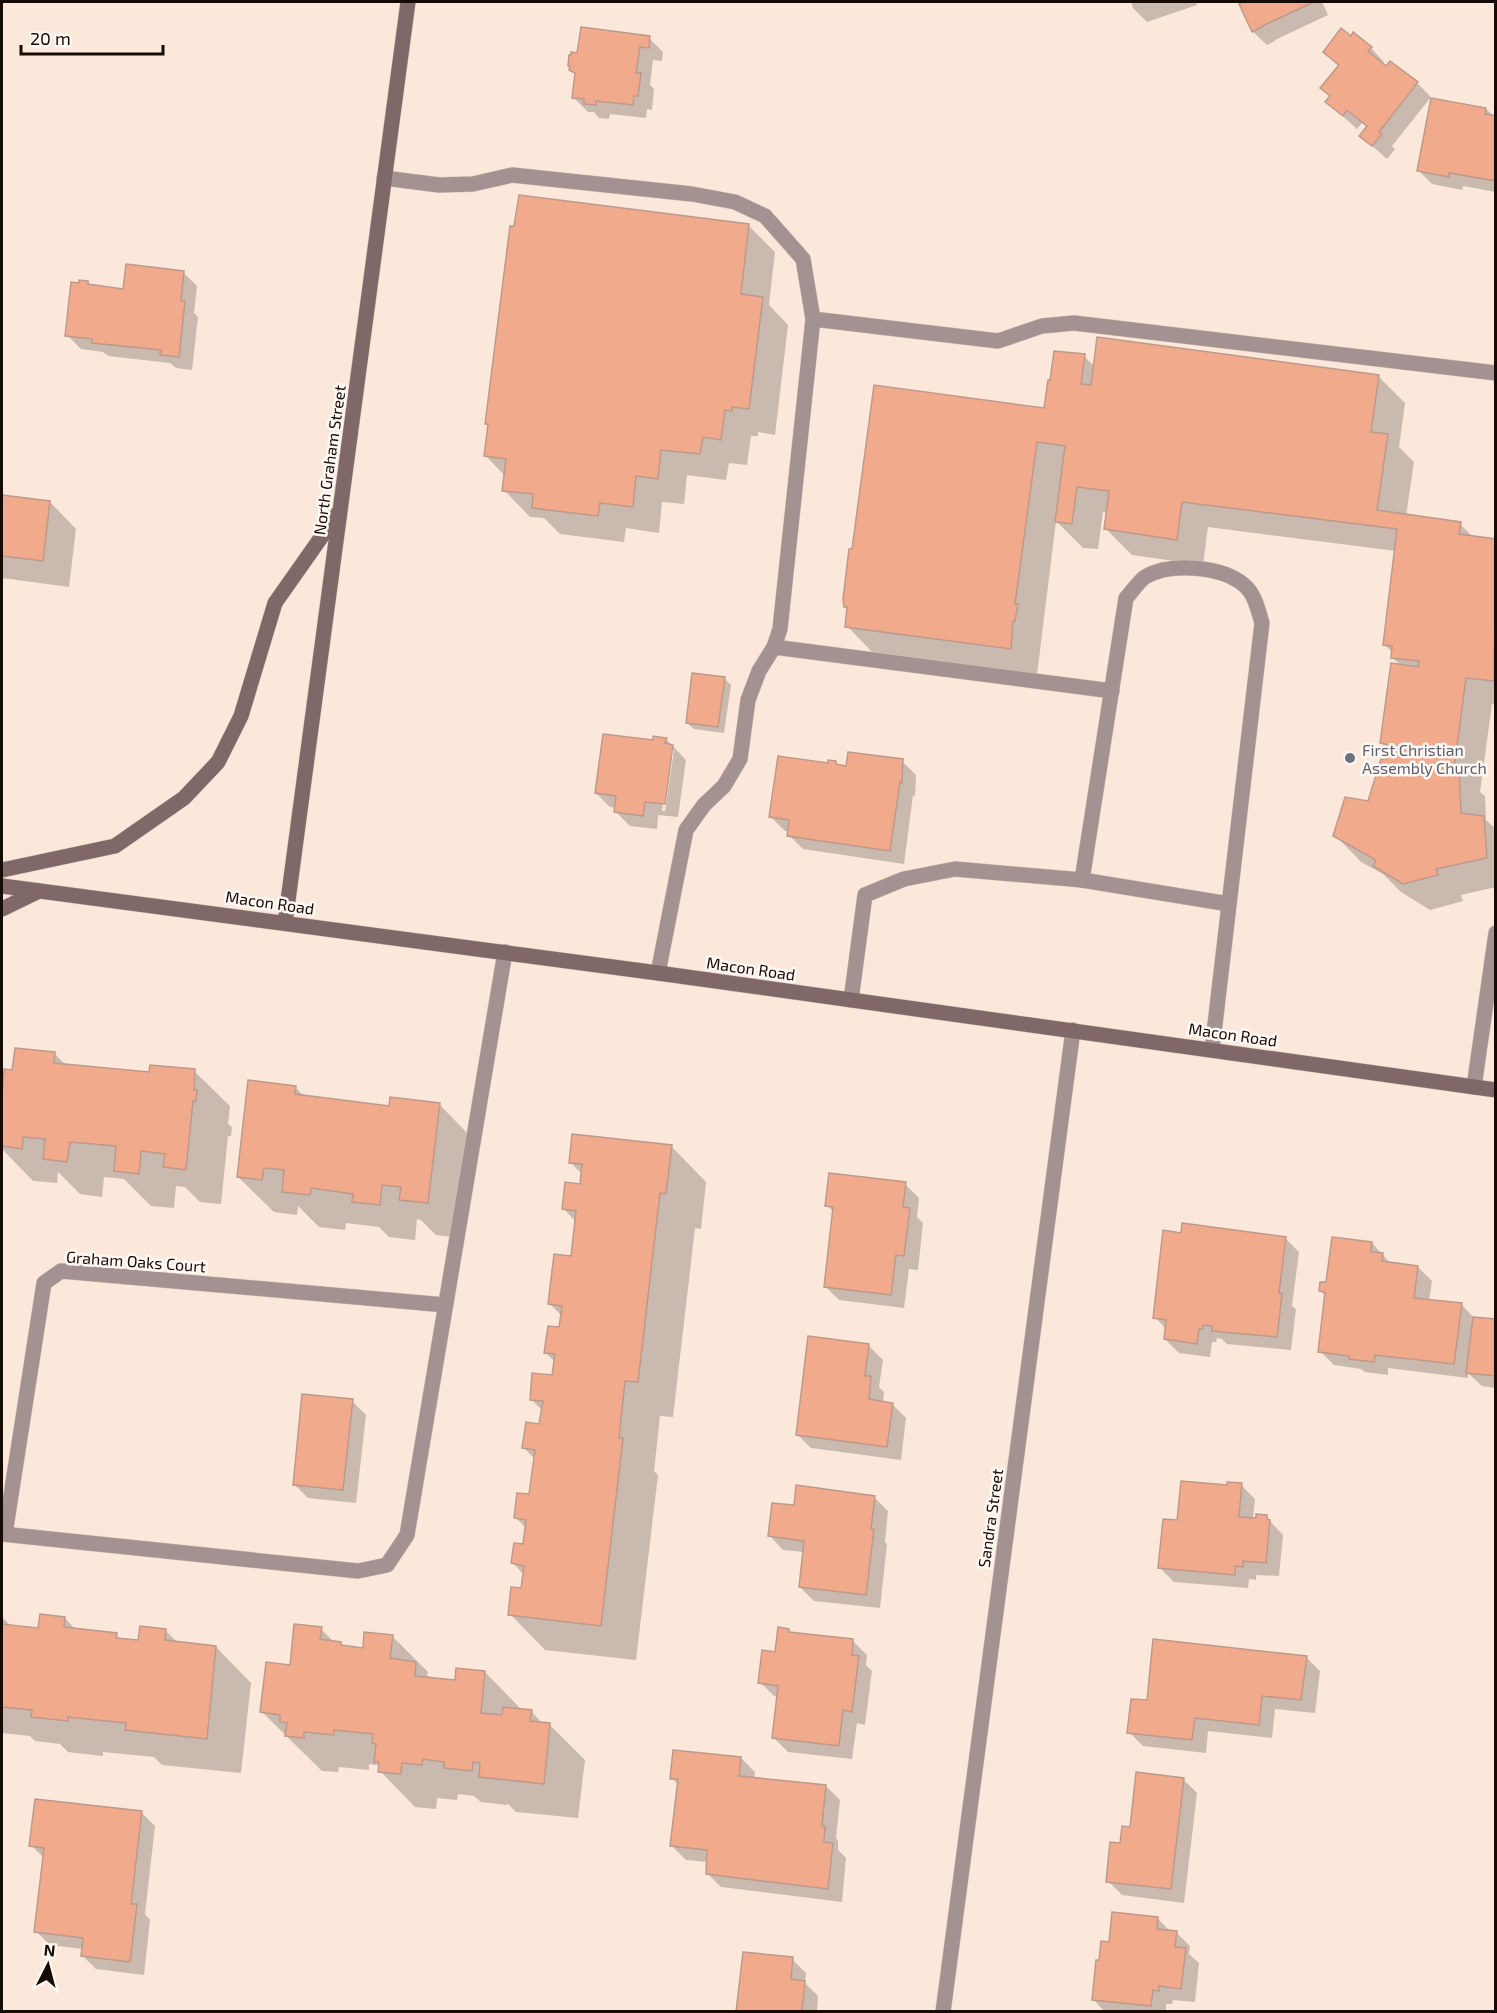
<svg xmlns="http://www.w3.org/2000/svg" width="1497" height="2013" font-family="'Exo 2',sans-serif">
<rect width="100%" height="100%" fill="#fce8da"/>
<g fill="#0003" fill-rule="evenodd">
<path d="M1131 2H1196L1197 5 1147 22 1133 8Z"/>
<path d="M1245 2H1322L1328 15 1275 40V41L1267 45 1253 32 1241 5 1246 3Z"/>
<path d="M649 38 663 52 662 61 653 60 650 85 654 89 652 110 647 109 646 118 610 114 609 119 599 118 594 112H588L574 98 576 75 569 65 579 55Z"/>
<path d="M1351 38 1371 48 1384 62 1382 64 1417 83 1431 97 1392 146 1395 149 1387 159 1361 136 1368 128 1362 123 1357 129 1327 102 1331 97 1339 67 1325 52Z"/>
<path d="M1486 109 1496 118V192L1463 186 1462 190 1432 184 1418 170Z"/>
<path d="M749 226 775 252 769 305 788 325 775 435 758 432V436H751L747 465 729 463 726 480 687 475 684 504 662 502 659 533 626 528 624 542 560 534 544 518 530 517 504 490 505 476 486 456 489 426 487 423Z"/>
<path d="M183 272 197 286 194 313 198 317 192 370 176 368 170 363 108 356 103 352 81 349 67 335 87 282 91 286 125 290Z"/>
<path d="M1084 356 1095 367 1378 376 1405 403 1399 447 1414 462 1406 516 1460 524 1474 538 1496 541V704H1492L1480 792 1485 796 1486 820 1496 829V887L1461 895 1463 901 1430 910 1401 892 1383 874 1361 862 1335 835 1369 803 1388 761 1389 751 1381 743 1401 666 1392 657 1393 653 1384 644 1396 551 1208 527 1203 565 1132 555 1105 528 1107 513 1103 512 1098 549 1083 548 1056 521 1037 675 873 653 847 626 849 609 845 606 1046 409Z"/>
<path d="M2 496 50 502 76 529 69 587 2 578Z"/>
<path d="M724 678 731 685 724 733 694 729 687 723Z"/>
<path d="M666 739 686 760 678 817 658 815 657 829 630 826 616 812V808L610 807 596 793 654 742ZM671 750H674L665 811H662Z"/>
<path d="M902 761 916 775 915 796 913 795 904 864 803 849 789 835V831H785L771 817 829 764 836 763 839 766 848 767Z"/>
<path d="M55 1054 66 1065 150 1073 194 1071 230 1106 228 1124 232 1127 231 1136H228L221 1204 200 1202 185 1187 176 1186 174 1208 151 1206 124 1179 104 1177 102 1197 80 1194 58 1172 57 1183 33 1181 2 1149V1109L5 1071 14 1072Z"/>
<path d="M295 1087 305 1097 390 1107 439 1104 474 1140 463 1238 436 1235 421 1220 417 1219 415 1240 389 1237 379 1227 346 1223 345 1230 319 1227 298 1206 297 1215 274 1212 238 1177Z"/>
<path d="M671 1146 706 1182 701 1229 695 1228 673 1417 660 1416 654 1471 658 1475 636 1660 545 1650 510 1614 523 1590 524 1575 513 1563 524 1546 526 1528 516 1518 531 1496 535 1459 524 1448 541 1425 543 1411 531 1399 554 1376 556 1363 546 1353 561 1329 562 1316 550 1304 572 1257 576 1222 564 1209 581 1186 582 1174 570 1162Z"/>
<path d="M905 1184 919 1198 917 1217 923 1223 918 1270 909 1269 904 1308 839 1300 825 1286 834 1212 826 1205Z"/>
<path d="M1183 1235 1285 1238 1299 1252 1292 1306 1296 1309 1291 1350 1227 1344 1222 1339 1217 1338 1216 1342H1212L1210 1357 1179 1353 1165 1339 1166 1329 1155 1317Z"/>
<path d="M1372 1243 1391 1264 1418 1267 1432 1281 1429 1301 1461 1304 1475 1319 1496 1321V1388L1482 1386 1468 1373V1378L1388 1368V1375L1365 1372 1361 1369 1334 1365 1320 1351 1326 1296 1320 1291Z"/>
<path d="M869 1346 883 1360 879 1387 884 1392 883 1403 892 1404 906 1418 901 1460 811 1448 797 1434Z"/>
<path d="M352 1401 366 1415 356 1503 308 1498 294 1484Z"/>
<path d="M1241 1485 1255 1499 1253 1519 1266 1517 1283 1535 1279 1576 1256 1575V1580L1249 1579 1248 1588 1174 1582 1160 1568 1179 1522 1228 1486Z"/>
<path d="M874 1497 888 1511 885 1542 887 1544 880 1608 814 1601 800 1587 804 1552 783 1550 770 1536 795 1507Z"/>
<path d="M2 1617 11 1626 39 1629 65 1618 76 1630 116 1634 121 1640 140 1641 166 1631 178 1643 216 1647 251 1683 241 1773 162 1765 154 1757 103 1752V1756L68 1752 60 1744 35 1741 30 1736 2 1733Z"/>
<path d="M321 1629 335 1643H340L344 1647 364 1650 392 1636 428 1672 427 1675 432 1679 456 1682 485 1672 520 1708V1710L531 1711 543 1724H549L585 1760 578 1818 516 1812 507 1803V1805L481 1802 474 1796 458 1794 457 1800 437 1798 436 1809 415 1807 380 1771 381 1766 369 1764V1770L339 1767 338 1772 322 1771 262 1712 291 1666Z"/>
<path d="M788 1630 792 1634 853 1641 867 1655 866 1665 872 1671 865 1725 857 1723 852 1759 788 1752 774 1738 779 1697 774 1696 760 1682Z"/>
<path d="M1306 1657 1320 1671 1315 1713 1275 1709 1272 1738 1208 1731 1206 1753 1143 1746 1129 1732 1148 1702Z"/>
<path d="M741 1758 755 1772 754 1779 826 1786 840 1800 836 1838 838 1841V1850L846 1858 842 1902 721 1887 707 1873 708 1862 686 1860 672 1846 678 1785 672 1778Z"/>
<path d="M1183 1779 1197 1793 1184 1903 1122 1895 1108 1881 1121 1845 1131 1829Z"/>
<path d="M141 1812 155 1826 145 1914 150 1920 144 1975 96 1969 82 1955 83 1949 50 1945 36 1931 45 1859 31 1845Z"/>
<path d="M1157 1918 1171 1932H1176L1190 1946 1189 1954 1199 1963 1195 2002 1173 2000 1172 2004H1166V2012H1105L1093 1999 1101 1962 1110 1944Z"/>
<path d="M792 1959 806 1973 805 1983 818 1996 817 2012H738Z"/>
</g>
<g fill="#f2aa8c" stroke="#bd9a8b" stroke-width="1.5">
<path d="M1244 2H1314L1262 26V27L1252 32 1239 4Z"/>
<path d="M581 27 650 36 649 48 640 47 636 73H641L638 96H634L633 105 596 101V105L584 104V99L572 98 575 73 569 70 570 66H568L569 55H571V52L577 53Z"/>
<path d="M1341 28 1351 36 1353 32 1372 47 1368 51 1386 66 1390 61 1418 82 1379 132 1382 134 1372 146 1359 136 1367 126 1347 110 1343 116 1325 102 1330 96 1320 88 1339 65 1323 52Z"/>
<path d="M1431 98 1486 108 1485 114 1496 116V181L1449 173V177L1417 171Z"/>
<path d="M519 195 749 224 741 294 763 297 749 409 732 407V411L725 410 721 440 703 437 700 454 661 450 658 479 636 476 633 507 600 503 598 516 532 508 533 494 502 491 506 459 484 456 488 424H485L510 226H514Z"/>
<path d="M126 264 184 271 181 301H185L179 357 160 355 161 350 92 343V339L65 336 71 282 79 283V280L88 281V284L123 289Z"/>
<path d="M1097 337 1379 375 1371 432 1388 434 1377 510 1461 522 1459 534 1496 539 1494 681 1466 678 1454 768 1459 769 1461 813 1484 816 1487 858 1436 869 1438 875 1403 884 1373 866 1376 860 1333 836 1345 797 1368 801 1381 759H1387L1389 745 1380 743 1391 663 1418 667 1419 661 1391 658 1392 646 1383 645 1397 529 1182 502 1177 540 1104 529 1109 491 1077 487 1072 524 1055 522 1065 446 1037 442 1015 604H1018L1015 621H1013L1011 649 845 627 847 607H844L843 599 849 549H852L874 385 1044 408 1048 380H1050L1054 351 1085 354 1081 384 1091 385Z"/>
<path d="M2 495 50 501 43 561 2 556Z"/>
<path d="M692 673 725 677 718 727 686 723Z"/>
<path d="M603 734 653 740V736L667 738 665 743 673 745 665 804 645 802 643 816 614 812 616 796 595 793Z"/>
<path d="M848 752 903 759 902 783 900 782 890 851 787 836 789 820 769 817 778 756 828 763V760L836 761V764L846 766Z"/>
<path d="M15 1048 55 1052 54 1063 149 1072 150 1065 195 1069 194 1090H197L196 1101H193L186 1170 163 1167 165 1154 141 1151 139 1174 114 1171 116 1146 70 1142 67 1162 43 1159 45 1139 23 1137 22 1149 2 1146V1094L4 1069 12 1070Z"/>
<path d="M248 1080 296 1086 295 1094 389 1106 390 1097 440 1103 428 1203 399 1200 401 1187 382 1185 380 1205 352 1202 353 1194 311 1188 310 1195 282 1192 284 1170 264 1168 262 1180 237 1177Z"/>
<path d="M572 1134 672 1145 666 1194 660 1193 638 1382 625 1381 619 1438H623L601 1626 508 1615 511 1587 521 1588 524 1566 511 1563 514 1543 523 1544 526 1520 514 1518 517 1493 529 1494 535 1450 522 1448 526 1422 539 1424 543 1401 530 1400 532 1373 552 1375 555 1354 544 1353 548 1326 559 1327 562 1306 548 1304 554 1254 571 1256 576 1211 562 1209 565 1182 580 1184 582 1164 569 1163Z"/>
<path d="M829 1173 906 1182 903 1207 910 1208 904 1256 896 1255 891 1295 824 1287 833 1207 825 1206Z"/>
<path d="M1182 1223 1286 1237 1279 1293 1282 1294 1277 1337 1212 1331V1326L1203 1325V1329H1199L1197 1344 1164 1339 1166 1320 1153 1318 1163 1230 1181 1233Z"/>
<path d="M1332 1237 1372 1242 1371 1252 1383 1253 1382 1261 1418 1266 1414 1298 1462 1303 1454 1364 1375 1355 1374 1362 1349 1359V1356L1318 1352 1325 1292 1319 1291 1320 1282H1326Z"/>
<path d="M1473 1317 1496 1319V1376L1466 1373Z"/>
<path d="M808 1336 869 1344 865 1376H871L869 1399 893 1403 887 1447 796 1435Z"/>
<path d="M302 1394 353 1399 343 1490 293 1485Z"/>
<path d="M1181 1481 1227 1485V1482L1242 1483 1239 1517 1256 1518V1514L1267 1515V1519L1270 1520 1266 1563 1243 1561V1567L1235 1566V1575L1158 1568 1163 1519 1177 1520Z"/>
<path d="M796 1485 875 1496 871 1529H874L866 1595 799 1587 804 1541 768 1536 772 1503 794 1505Z"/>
<path d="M40 1614 65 1617 64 1627 117 1633 116 1638 138 1640 140 1626 166 1629 165 1640 216 1646 207 1739 125 1730 126 1723 68 1717V1721L31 1717 32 1710 2 1707V1624L38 1628Z"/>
<path d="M294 1624 322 1627 320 1639 341 1642V1645L363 1648 364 1632 393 1635 390 1658 416 1662 415 1676 455 1680 456 1668 485 1671 481 1713 502 1715 503 1707 532 1710 530 1721 550 1723 544 1784 479 1777 480 1763 473 1762 472 1771 444 1768V1762L423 1759 422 1765 402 1763 401 1774 378 1772 379 1762H374L376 1744 372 1743 373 1734 334 1730V1735L304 1732V1738L285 1736 287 1723 280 1722V1715L260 1712 266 1662 290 1665Z"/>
<path d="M778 1627 789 1629V1632L853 1639 852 1655 859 1656 852 1712 843 1710 839 1746 772 1738 778 1686 758 1683 762 1650 775 1652Z"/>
<path d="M1153 1639 1307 1656 1301 1700 1262 1696 1259 1725 1195 1718 1192 1740 1127 1733 1131 1699 1147 1700Z"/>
<path d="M673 1750 741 1757 739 1776 826 1785 822 1826H825L824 1842 833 1843 828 1889 706 1874 707 1850 670 1846 678 1779H670Z"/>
<path d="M1136 1772 1184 1778 1171 1889 1106 1882 1110 1842 1120 1843 1122 1826 1130 1827Z"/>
<path d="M35 1799 142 1811 131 1904H137L130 1962 81 1956 83 1938 34 1932 44 1848 29 1846Z"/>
<path d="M1112 1912 1158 1917 1157 1929 1177 1931 1175 1947 1186 1948 1181 1989 1159 1986V1991L1153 1990 1151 2006 1092 2000 1096 1960H1099L1101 1941 1109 1942Z"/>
<path d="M743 1952 793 1957 791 1979 805 1981 802 2011 736 2012Z"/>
</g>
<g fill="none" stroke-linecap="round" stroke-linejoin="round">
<defs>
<g id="lane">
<path d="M384 178 439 185 473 184 512 175 692 194 735 202 765 216 803 259 813 319"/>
<path d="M774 647 1112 691"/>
<path d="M1082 880 1229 904"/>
<path d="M658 973 686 830 704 805 724 786 740 759 748 700 759 671 774 647 780 629 813 319 998 341 1042 326 1074 323 1496 373"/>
<path d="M851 1000 865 895 904 879 955 869 1082 880 1126 598C1132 592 1138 582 1145 577 1170 562 1222 566 1244 585 1255 594 1258 610 1262 623L1212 1050"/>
<path d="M1474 1087 1496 933"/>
</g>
<g id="street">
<path d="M2 1534 358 1571 387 1565 407 1535 505 952"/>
<path d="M5 1534 44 1283 61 1271 445 1305"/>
<path d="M943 2012 1073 1030"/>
</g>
<g id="secondary">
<path d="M2 870 115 846 184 798 218 762 241 716 275 603 339 512"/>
<path d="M2 886 658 973 1496 1090"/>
<path d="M2 909 39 891"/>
<path d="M285 923 408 2"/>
</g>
</defs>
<use href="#lane" stroke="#d7c5b8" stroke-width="16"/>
<use href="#street" stroke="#d7c5b8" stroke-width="16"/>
<use href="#secondary" stroke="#d7c5b8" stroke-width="16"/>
<use href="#lane" stroke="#a49292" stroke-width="15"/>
<use href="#street" stroke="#a49292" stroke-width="15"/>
<use href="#secondary" stroke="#816868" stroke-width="15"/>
</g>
<circle fill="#6b7280" stroke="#fff8f4" stroke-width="2" cx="1350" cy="758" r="6"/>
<g text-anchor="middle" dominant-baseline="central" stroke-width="5" stroke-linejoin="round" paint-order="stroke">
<g font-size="16" fill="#150b04" stroke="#fff8f4">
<text transform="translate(329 460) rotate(-82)">North Graham Street</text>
<text transform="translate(270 902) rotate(8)">Macon Road</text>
<text transform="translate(751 968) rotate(8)">Macon Road</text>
<text transform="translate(1233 1034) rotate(8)">Macon Road</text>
<text transform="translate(136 1261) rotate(4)">Graham Oaks Court</text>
<text transform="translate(990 1518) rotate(-82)">Sandra Street</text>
</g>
<g font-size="16" fill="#5b616d" stroke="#fff8f4" text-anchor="start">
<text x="1362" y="749">First Christian<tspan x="1362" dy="18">Assembly Church</tspan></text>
</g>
</g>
<rect width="1497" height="2013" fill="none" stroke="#150b04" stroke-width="6"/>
<g transform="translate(48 1965) rotate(6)" stroke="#fff8f4" stroke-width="4.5" paint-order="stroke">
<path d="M0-4.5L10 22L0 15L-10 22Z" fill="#150b04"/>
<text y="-9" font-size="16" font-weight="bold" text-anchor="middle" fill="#150b04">N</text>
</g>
<path d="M21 45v9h142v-9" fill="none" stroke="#150b04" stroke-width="3"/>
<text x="30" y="45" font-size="18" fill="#150b04" stroke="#fff8f4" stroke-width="4.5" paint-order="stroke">20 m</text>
</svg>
